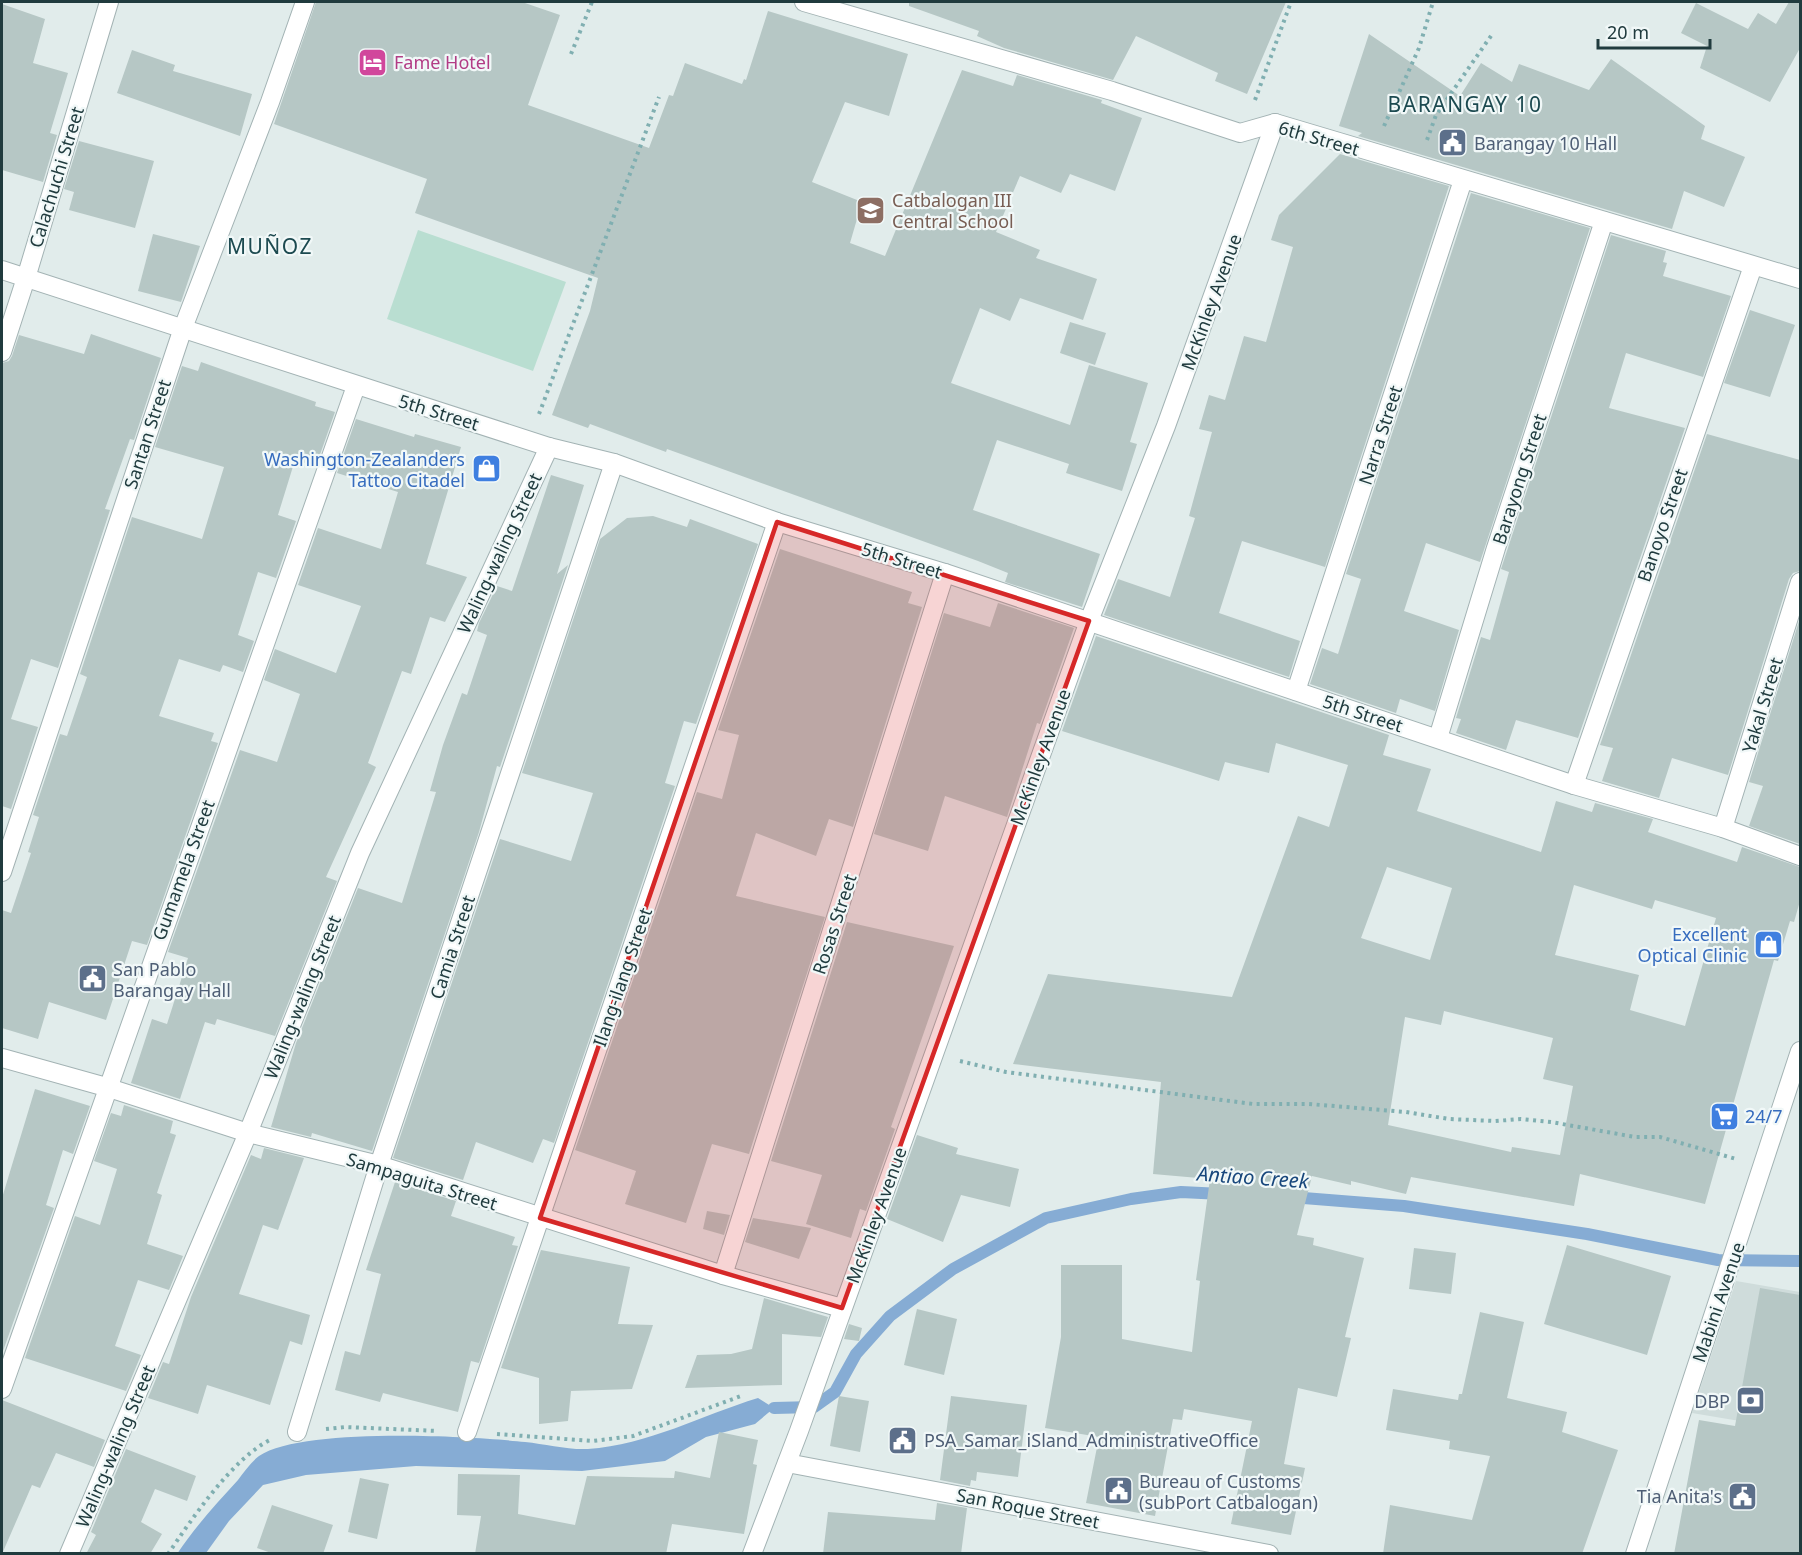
<svg xmlns="http://www.w3.org/2000/svg" width="1802" height="1555" font-family="'Noto Sans',sans-serif">
<rect width="100%" height="100%" fill="#e1eceb"/>
<path fill="#cfdcdb" d="M1736 1281 1800 1292V1431L1692 1413Z"/>
<path fill="#b9ded1" d="M418 230 566 282 533 371 387 319Z"/>
<path fill="#86acd4" d="M758 1398 774 1408 755 1424 706 1437 665 1461 582 1471 416 1466 306 1475 263 1485 229 1521 206 1553 177 1554C195 1527 216 1504 238 1480 244 1472 251 1462 259 1456 303 1427 469 1436 525 1442 545 1444 568 1450 588 1449 648 1445 702 1415 758 1398Z"/>
<g fill="none" stroke-linecap="round" stroke-linejoin="round">
<g stroke="#86acd4" stroke-width="12">
<path d="M1291 1197 1404 1206 1587 1234 1718 1260 1800 1261"/>
<path d="M774 1408 814 1407 835 1392 856 1354 890 1316 953 1269 1046 1218 1131 1199 1181 1192 1222 1194"/>
</g>
</g>
<g fill="#b6c7c5" fill-rule="evenodd">
<path d="M316 2H522L560 15 528 105 649 148 669 95 673 96 685 63 742 84 744 79 746 80 768 11 908 54 889 116 845 102 812 182 862 202 850 243 885 256 962 70 1013 86 1017 75 1102 100 1101 103 1142 118 1115 191 1070 174 1061 193 1020 176 996 232 1040 250 1036 258 1097 279 1083 320 1020 298 1010 321 980 308 951 383 1070 425 1089 365 1148 383 1130 442 1137 444 1122 491 1066 473 1069 464 997 440 973 510 1100 554 1082 607 1005 582 1008 573 978 561 667 449 666 452 590 424 588 428 552 415 590 311 598 278 415 213 427 179 274 124Z"/>
<path d="M909 2H1286L1247 94 1215 81 1218 73 1136 36 1113 80 1004 48 977 36 979 31 909 6Z"/>
<path d="M1789 2H1800V48L1770 102 1700 68 1707 46 1681 33 1696 3 1748 29 1758 13 1776 24Z"/>
<path d="M2 4 45 19 33 63 68 73 50 133 57 135 43 182 2 170Z"/>
<path d="M1369 34 1460 96 1481 63 1512 82 1519 64 1589 90 1611 59 1705 126 1701 139 1745 157 1724 207 1684 191 1672 229 1358 136 1362 133 1339 126Z"/>
<path d="M132 50 175 65 173 71 252 94 240 136 117 93Z"/>
<path d="M79 141 154 161 135 228 69 210 74 192 64 189Z"/>
<path d="M1340 154 1449 186 1325 567 1242 541 1219 613 1300 641 1289 677 1104 615 1118 579 1170 597 1195 518 1189 516 1212 432 1199 429 1209 395 1225 400 1244 336 1266 342 1293 247 1271 240 1279 215Z"/>
<path d="M1471 193 1590 228 1480 562 1426 543 1404 611 1459 630 1435 711 1400 699 1396 713 1310 684 1322 648 1338 654 1361 579 1346 574Z"/>
<path d="M153 234 200 246 181 302 138 291Z"/>
<path d="M1611 235 1666 251 1663 262 1667 263 1663 276 1731 296 1703 377 1626 353 1609 408 1685 428 1578 738 1516 720 1506 750 1456 733 1461 719 1456 718 1481 637 1490 640 1509 572 1501 569Z"/>
<path d="M1750 310 1795 325 1770 397 1724 383Z"/>
<path d="M1070 322 1106 333 1095 365 1060 353Z"/>
<path d="M91 334 161 358 134 440 130 439 105 509 110 510 58 668 31 659 11 719 38 727 11 809 2 806V363L9 361 12 356 19 335 84 354Z"/>
<path d="M201 362 316 402 315 406 335 412 316 466 295 460 278 515 296 521 276 578 258 572 238 635 254 641 243 672 223 665 220 672 179 659 159 716 214 733 211 741 218 743 147 945 132 941 106 1020 49 1002 38 1039 2 1028V910L11 913 31 853 28 852 39 817 33 815 60 734 67 736 87 677 80 674 132 517 202 539 224 467 155 447 182 366 198 371Z"/>
<path d="M356 419 414 437 415 434 461 447 426 564 467 577 445 622 430 617 411 674 402 671 368 763 376 767 326 877 337 881 275 1036 217 1019 215 1025 205 1022 180 1099 131 1083 152 1019 167 1024 188 958 168 952 240 750 277 762 300 694 264 680 275 649 336 673 361 606 298 585 318 528 381 549 398 492 337 473Z"/>
<path d="M1707 434 1800 460V571L1793 573 1789 579 1728 775 1672 758 1659 798 1602 781 1613 748 1600 745Z"/>
<path d="M551 475 584 485 557 574 568 565 500 767 497 766 479 832 372 1151 312 1133 311 1137 271 1127 296 1043 358 888 402 903 436 792 430 791 443 745 462 693 467 695 487 635 477 631 479 623 497 586 512 591Z"/>
<path d="M653 516 687 527 690 519 758 544 696 724 684 721 665 783 675 786 554 1143 543 1139 533 1163 476 1142 463 1180 393 1158 500 839 571 861 593 793 522 773 600 539 627 518Z"/>
<path d="M780 549 912 592 908 603 922 607 853 827 829 819 816 856 756 833 736 896 825 917 749 1154 712 1144 686 1223 625 1204 636 1171 575 1150 697 792 722 799 739 735 718 730Z"/>
<path d="M998 603 1074 628 1040 724 1037 723 1007 817 945 796 928 851 874 834 944 613 990 627Z"/>
<path d="M1800 618V844L1749 826 1763 786 1749 782Z"/>
<path d="M1096 636 1389 735 1383 755 1431 769 1417 811 1541 852 1556 801 1592 812 1595 803 1653 819 1648 832 1737 862 1742 847 1800 867V901L1794 922 1790 921 1778 961 1774 960 1705 1204 1580 1174 1574 1206 1411 1177 1406 1194 1351 1181V1185L1312 1176 1297 1235 1314 1238 1313 1245 1364 1258 1345 1337 1351 1338 1337 1397 1298 1388 1284 1464 1305 1468 1291 1535 1231 1524 1252 1421 1184 1409 1182 1420 1173 1419 1155 1516 1086 1503 1099 1437 1045 1428 1061 1337V1265H1122V1339L1192 1352 1200 1281 1196 1280 1210 1179 1153 1174 1161 1082 1013 1064 1048 974 1232 997 1298 816 1329 827 1348 765 1276 743 1269 773 1225 762 1219 781 1062 731ZM1387 867 1452 888 1430 960 1361 938ZM1574 885 1652 909 1655 900 1716 918 1685 1026 1630 1010 1639 975 1555 955ZM1444 1011 1553 1038 1543 1079 1573 1086 1560 1155 1512 1147 1511 1152 1388 1125 1405 1017 1441 1025Z"/>
<path d="M847 922 954 946 891 1127 895 1129 866 1211 860 1209 851 1238 806 1224 822 1175 771 1161Z"/>
<path d="M35 1089 90 1106 73 1154 63 1150 46 1205 54 1208 3 1351 2 1198Z"/>
<path d="M124 1105 173 1121 170 1133 176 1135 157 1193 162 1195 147 1244 183 1256 169 1290 138 1280 115 1346 141 1355 126 1391 25 1358 75 1216 100 1225 117 1169 94 1161 111 1113 121 1116Z"/>
<path d="M917 1135 958 1148 956 1154 1019 1169 1010 1207 961 1195 943 1242 887 1219Z"/>
<path d="M264 1148 304 1158 278 1230 263 1225 239 1294 310 1315 302 1345 290 1341 270 1405 207 1385 198 1414 148 1398 163 1362 169 1364 191 1297 251 1155 261 1159Z"/>
<path d="M395 1182 456 1201 451 1216 515 1237 512 1245 518 1246 479 1363 471 1361 458 1412 383 1393 380 1402 335 1390 345 1351 360 1355 381 1274 366 1270Z"/>
<path d="M707 1211 730 1215 724 1235 703 1229Z"/>
<path d="M753 1218 811 1228 799 1259 745 1242Z"/>
<path d="M1567 1245 1671 1276 1647 1355 1544 1324Z"/>
<path d="M1414 1248 1456 1253 1451 1294 1409 1289Z"/>
<path d="M541 1250 630 1267 618 1324 653 1325 632 1389 571 1391 568 1421 539 1424V1378L501 1368Z"/>
<path d="M1760 1288 1800 1295V1554H1674L1699 1420 1735 1426Z"/>
<path d="M764 1298 828 1317 821 1337 782 1334V1385L685 1388 697 1355 731 1354 752 1349Z"/>
<path d="M917 1309 957 1319 944 1375 904 1365Z"/>
<path d="M1480 1312 1524 1322 1507 1398 1567 1412 1562 1432 1618 1450 1582 1554H1383L1390 1505 1472 1520 1490 1456 1449 1449 1450 1441 1386 1430 1393 1389 1458 1400 1459 1394H1462Z"/>
<path d="M849 1324 862 1328 859 1341 844 1339Z"/>
<path d="M839 1396 869 1401 860 1452 830 1446Z"/>
<path d="M951 1396 1027 1405 1018 1477 977 1472 976 1481 971 1480 970 1486 940 1480Z"/>
<path d="M2 1400 105 1440 94 1467 56 1453 40 1488 32 1485 2 1554Z"/>
<path d="M719 1432 758 1440 753 1464 757 1465 744 1534 672 1524 666 1554H475L481 1516 457 1515 458 1474 520 1475 518 1514 575 1525 587 1476 674 1478 675 1471 710 1478Z"/>
<path d="M126 1449 196 1476 187 1501 155 1489 141 1522 162 1534 150 1554H86L96 1535 91 1532Z"/>
<path d="M360 1478 389 1484 377 1539 348 1532Z"/>
<path d="M937 1503 967 1508 961 1554H823L828 1512 935 1520Z"/>
<path d="M272 1505 333 1525 323 1554H274L257 1548Z"/>
</g>
<g fill="none" stroke-linecap="round" stroke-linejoin="round">
<defs>
<g id="minor">
<path d="M804 2 1112 91 1240 133 1275 123 1800 279"/>
<path d="M2 270 549 447 614 463 777 522 945 573 1574 785 1723 828 1800 856"/>
<path d="M2 352 26 278 109 2"/>
<path d="M1296 691 1463 180"/>
<path d="M1438 738 1496 548 1604 221"/>
<path d="M1574 785 1753 266"/>
<path d="M1723 828 1800 582"/>
<path d="M2 872 183 328 270 102 305 2"/>
<path d="M2 1058 106 1087 248 1133 379 1165 723 1275 842 1308"/>
<path d="M723 1275 945 573"/>
<path d="M2 1389 356 386"/>
<path d="M297 1432 379 1165 614 463"/>
<path d="M467 1432 777 522"/>
<path d="M787 1463 1269 1554"/>
<path d="M69 1554 248 1133 360 853 549 447"/>
<path d="M752 1554 799 1431 1089 621 1166 426 1275 123"/>
</g>
<path id="tertiary" d="M1635 1554 1800 1051"/>
</defs>
<use href="#minor" stroke="#a3b3b4" stroke-width="20"/>
<use href="#tertiary" stroke="#a3b3b4" stroke-width="20"/>
<g stroke="#80afb1" stroke-width="4" stroke-dasharray="3 4.5" stroke-linecap="butt">
<path d="M571 54 592 2"/>
<path d="M1255 100 1291 2"/>
<path d="M1384 126 1419 48 1433 2"/>
<path d="M1427 140 1436 115 1493 33"/>
<path d="M539 414 659 97"/>
<path d="M960 1061 1006 1072 1253 1104H1309L1406 1112 1449 1119 1495 1121 1521 1119 1551 1122 1635 1137H1660L1736 1159"/>
<path d="M326 1429 345 1427 438 1431"/>
<path d="M497 1434 593 1441 633 1436 741 1396"/>
<path d="M168 1554C192 1519 233 1457 272 1439"/>
</g>
<use href="#minor" stroke="#fff" stroke-width="18"/>
<use href="#tertiary" stroke="#fff" stroke-width="18"/>
</g>
<path fill="#d62828" fill-opacity="0.2" stroke="#d62828" stroke-width="4.5" stroke-linejoin="round" d="M777 522 1089 621 842 1308 540 1218Z"/>
<defs>
<symbol id="hotel-square" viewBox="-11 -11 22 22"><rect x="-9" y="-9" width="18" height="18" rx="4" fill="#d1479c" stroke="#f1f8f8"/><path d="M-6-4.5h1.5V1H6V5H4.5V3h-9V5H-6ZM-4 0a1.8 1.8 0 1 1 3.6 0ZM.5 0V-2.5h3Q6-2.5 6 0Z" fill="#fff"/></symbol>
<symbol id="civic-square" viewBox="-11 -11 22 22"><rect x="-9" y="-9" width="18" height="18" rx="4" fill="#5c6f8a" stroke="#f1f8f8"/><path d="M-.6-6.5H3V-4.5H.6V-3L4-1V1h2V6H-6V1h2V-1L-.6-3ZM-1.2 2.5V6h2.4V2.5Z" fill="#fff"/></symbol>
<symbol id="school-square" viewBox="-11 -11 22 22"><rect x="-9" y="-9" width="18" height="18" rx="4" fill="#8d6e63" stroke="#f1f8f8"/><path d="M0-5L7-2L0 1L-7-2ZM-4 1L0 2.5L4 1V4Q0 6-4 4Z" fill="#fff"/></symbol>
<symbol id="shop-square" viewBox="-11 -11 22 22"><rect x="-9" y="-9" width="18" height="18" rx="4" fill="#3f7fe0" stroke="#f1f8f8"/><path d="M-5-2.5h2.3a2.7 3.5 0 0 1 5.4 0H5L5.5 6h-11ZM-1.5-2.5h3a1.5 2.3 0 0 0-3 0Z" fill="#fff"/></symbol>
<symbol id="supermarket-square" viewBox="-11 -11 22 22"><rect x="-9" y="-9" width="18" height="18" rx="4" fill="#3f7fe0" stroke="#f1f8f8"/><path d="M-6-5.5h2.5l.6 2H6L4.5 2H-2.5L-4.4-4H-6ZM-1.5 3.2a1.3 1.3 0 1 0 .1 0ZM3 3.2a1.3 1.3 0 1 0 .1 0Z" fill="#fff"/></symbol>
<symbol id="bank-square" viewBox="-11 -11 22 22"><rect x="-9" y="-9" width="18" height="18" rx="4" fill="#5c6f8a" stroke="#f1f8f8"/><path d="M-6-4H6V4H-6ZM0-2.3a2.3 2.3 0 1 0 0 4.6a2.3 2.3 0 1 0 0-4.6Z" fill="#fff"/></symbol>
</defs>
<g fill-rule="evenodd">
<use href="#hotel-square" x="356" y="46" width="33" height="33"/>
<use href="#civic-square" x="1436" y="126" width="33" height="33"/>
<use href="#school-square" x="854" y="194" width="33" height="33"/>
<use href="#shop-square" x="470" y="452" width="33" height="33"/>
<use href="#shop-square" x="1752" y="928" width="33" height="33"/>
<use href="#civic-square" x="76" y="962" width="33" height="33"/>
<use href="#supermarket-square" x="1708" y="1100" width="33" height="33"/>
<use href="#bank-square" x="1734" y="1384" width="33" height="33"/>
<use href="#civic-square" x="886" y="1424" width="33" height="33"/>
<use href="#civic-square" x="1102" y="1474" width="33" height="33"/>
<use href="#civic-square" x="1726" y="1480" width="33" height="33"/>
</g>
<g text-anchor="middle" dominant-baseline="central" stroke-width="4.5" stroke-linejoin="round" paint-order="stroke">
<g font-size="18" fill="#b23c85" stroke="#f1f8f8" text-anchor="start">
<text x="394" y="62">Fame Hotel</text>
</g>
<g font-size="18" fill="#203b3e" stroke="#f1f8f8">
<text transform="translate(1319 138) rotate(16)">6th Street</text>
<text transform="translate(56 177) rotate(-73)">Calachuchi Street</text>
<text transform="translate(1211 302) rotate(-70)">McKinley Avenue</text>
<text transform="translate(439 412) rotate(17)">5th Street</text>
<text transform="translate(147 434) rotate(-72)">Santan Street</text>
<text transform="translate(1380 435) rotate(-72)">Narra Street</text>
<text transform="translate(1519 479) rotate(-72)">Barayong Street</text>
<text transform="translate(1662 525) rotate(-71)">Banoyo Street</text>
<text transform="translate(499 553) rotate(-65)">Waling-waling Street</text>
<text transform="translate(902 560) rotate(17)">5th Street</text>
<text transform="translate(1762 705) rotate(-73)">Yakal Street</text>
<text transform="translate(1363 713) rotate(18)">5th Street</text>
<text transform="translate(1040 757) rotate(-70)">McKinley Avenue</text>
<text transform="translate(183 870) rotate(-70)">Gumamela Street</text>
<text transform="translate(834 924) rotate(-72)">Rosas Street</text>
<text transform="translate(452 947) rotate(-72)">Camia Street</text>
<text transform="translate(622 977) rotate(-71)">Ilang-ilang Street</text>
<text transform="translate(302 997) rotate(-68)">Waling-waling Street</text>
<text transform="translate(422 1181) rotate(17)">Sampaguita Street</text>
<text transform="translate(876 1215) rotate(-70)">McKinley Avenue</text>
<text transform="translate(1718 1302) rotate(-71)">Mabini Avenue</text>
<text transform="translate(115 1446) rotate(-67)">Waling-waling Street</text>
<text transform="translate(1028 1508) rotate(11)">San Roque Street</text>
</g>
<g font-size="18" fill="#4e5e75" stroke="#f1f8f8" text-anchor="start">
<text x="1474" y="143">Barangay 10 Hall</text>
<text x="113" y="969">San Pablo<tspan x="113" dy="21">Barangay Hall</tspan></text>
<text x="1730" y="1401" text-anchor="end">DBP</text>
<text x="924" y="1440">PSA_Samar_iSland_AdministrativeOffice</text>
<text x="1139" y="1481">Bureau of Customs<tspan x="1139" dy="21">(subPort Catbalogan)</tspan></text>
<text x="1722" y="1496" text-anchor="end">Tia Anita's</text>
</g>
<g font-size="18" fill="#785e54" stroke="#f1f8f8" text-anchor="start">
<text x="892" y="200">Catbalogan III<tspan x="892" dy="21">Central School</tspan></text>
</g>
<g font-size="18" fill="#366cbe" stroke="#f1f8f8" text-anchor="end">
<text x="465" y="459">Washington-Zealanders<tspan x="465" dy="21">Tattoo Citadel</tspan></text>
<text x="1747" y="934">Excellent<tspan x="1747" dy="21">Optical Clinic</tspan></text>
<text x="1745" y="1116" text-anchor="start">24/7</text>
</g>
<g font-size="20" font-style="italic" fill="#18477c" stroke="#f1f8f8">
<text transform="translate(1253 1177) rotate(4)">Antiao Creek</text>
</g>
<g font-size="21" letter-spacing="1.5" fill="#1c4a50" stroke="#f1f8f8">
<text x="1465" y="104">BARANGAY 10</text>
<text x="270" y="246">MUÑOZ</text>
</g>
</g>
<rect width="1802" height="1555" fill="none" stroke="#203b3e" stroke-width="6"/>
<path d="M1598 39v9h112v-9" fill="none" stroke="#203b3e" stroke-width="3"/>
<text x="1607" y="39" font-size="18" fill="#203b3e" stroke="#f1f8f8" stroke-width="4.5" paint-order="stroke">20 m</text>
</svg>
